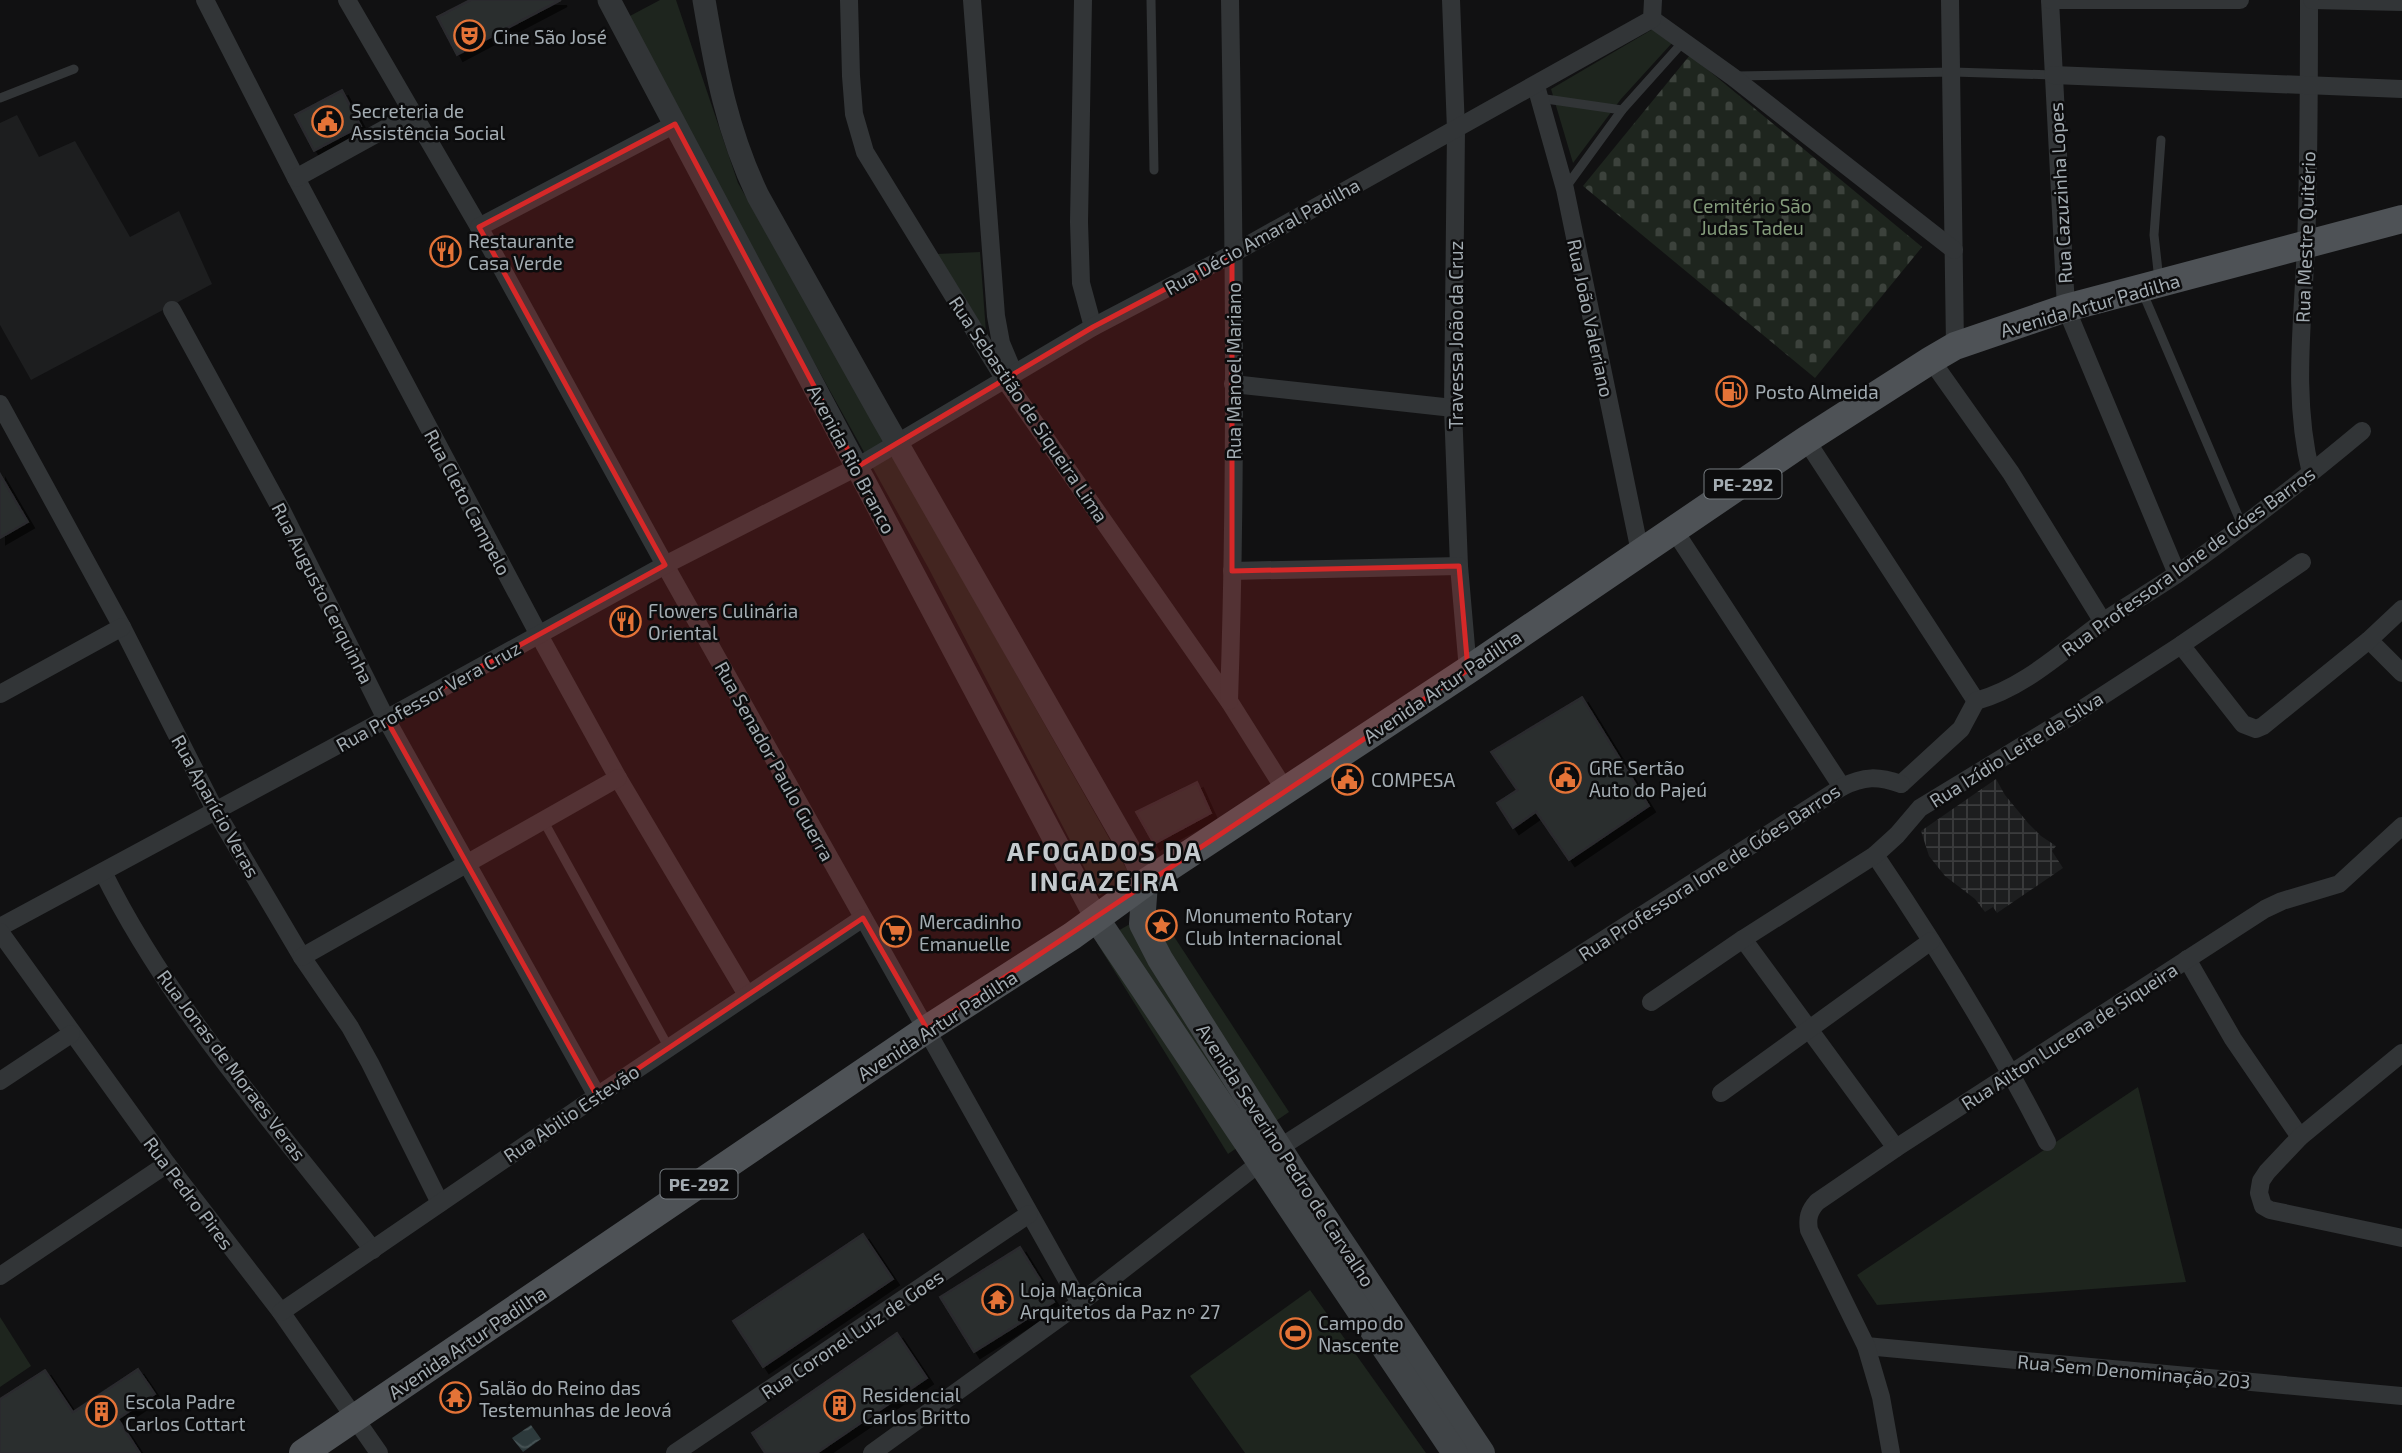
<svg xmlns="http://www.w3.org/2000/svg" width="2402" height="1453" font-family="'Exo 2',sans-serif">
<defs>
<pattern id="industrial-grid" width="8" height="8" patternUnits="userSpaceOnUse" patternTransform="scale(1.75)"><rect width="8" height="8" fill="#1d1e1f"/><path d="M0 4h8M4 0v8" fill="none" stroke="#3b3c3d"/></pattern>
<pattern id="cemetery-stones" width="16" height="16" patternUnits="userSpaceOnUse" patternTransform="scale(1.75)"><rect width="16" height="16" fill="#1e251e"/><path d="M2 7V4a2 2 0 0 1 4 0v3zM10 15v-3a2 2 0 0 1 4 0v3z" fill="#3c423c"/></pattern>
<pattern id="water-waves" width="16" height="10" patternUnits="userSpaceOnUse" patternTransform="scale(1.75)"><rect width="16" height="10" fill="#2d3a3c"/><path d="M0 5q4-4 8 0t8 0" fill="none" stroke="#485456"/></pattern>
<filter id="shadow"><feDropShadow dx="6" dy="6" stdDeviation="0" flood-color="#0009"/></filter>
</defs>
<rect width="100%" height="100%" fill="#111112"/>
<path fill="#1d1e1f" d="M17 115 39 157 75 141 130 237 179 211 212 284 31 380 0 325V123Z"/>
<path fill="url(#industrial-grid)" d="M1996 779 2005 795 2028 823 2041 836 2056 846 2052 851 2063 868 1997 913 1993 907 1985 912 1975 899 1945 876 1929 856 1921 831Z"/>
<path fill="url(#cemetery-stones)" d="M1690 55 1922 247 1815 378 1583 186Z"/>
<g fill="#1e251e">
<path d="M660 0H676L738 183 1130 875 1099 896 929 569 720 193 628 17Z"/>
<path d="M1653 29 1672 43 1621 99 1573 163 1551 89Z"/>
<path d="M980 252 986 332 937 254Z"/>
<path d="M1156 909 1289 1112 1228 1154 1097 943Z"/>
<path d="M2138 1087 2186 1282 1877 1305 1857 1275Z"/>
<path d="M1310 1290 1426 1453H1245L1190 1376Z"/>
<path d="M0 1317 31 1366 0 1387Z"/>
</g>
<path fill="url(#water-waves)" d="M531 1425 541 1439 523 1452 512 1438Z"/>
<g fill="#2c2d2e" stroke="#2b2c2e" stroke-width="2" filter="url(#shadow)">
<path d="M470 0H561L457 55 437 17Z"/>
<path d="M342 90 361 126 314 151 295 115Z"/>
<path d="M0 474 28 522 0 538Z"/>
<path d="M1582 697 1649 806 1569 860 1536 812 1513 828 1497 803 1517 790 1491 752Z"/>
<path d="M1197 782 1211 813 1154 844 1136 812Z"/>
<path d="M863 1234 893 1279 763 1367 733 1321Z"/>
<path d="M1020 1247 1054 1302 974 1352 940 1297Z"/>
<path d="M897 1333 927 1378 817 1453H765L752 1433Z"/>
<path d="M138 1369 155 1394 118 1419 140 1453H0V1399L45 1370 73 1412Z"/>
</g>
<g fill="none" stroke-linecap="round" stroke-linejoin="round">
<g stroke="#323537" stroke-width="9">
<path d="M1151 0 1154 170"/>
<path d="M1736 76 1953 72 2053 75"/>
<path d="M0 98 74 69"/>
<path d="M1539 98 1622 110 1683 42"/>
<path d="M1566 187 1622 110"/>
<path d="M2159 280 2154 235 2161 140"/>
<path d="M2142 291 2242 525"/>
<path d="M543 820 669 1048"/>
</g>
<g stroke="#323537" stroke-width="18">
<path d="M205 0 296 178 539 635 618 778 747 995"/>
<path d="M347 0 479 227 665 565 1080 1303"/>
<path d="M849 0 851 76 854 114 865 152 1005 380 1229 701 1285 790"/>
<path d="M972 0 996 316 1001 343 1014 374"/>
<path d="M1083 0 1079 222 1081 283 1093 327"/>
<path d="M1451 0 1456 130 1453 408 1459 566 1468 670"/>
<path d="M1950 0 1955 346"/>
<path d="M2050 0 2066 308 2177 574"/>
<path d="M2050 0H2240"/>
<path d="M2309 0C2309 82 2309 163 2306 245 2303 321 2292 398 2311 473"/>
<path d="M2312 0 2402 2"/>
<path d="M1652 19 1733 77 1954 250"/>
<path d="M2053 75 2402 89"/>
<path d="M1536 86 1565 189 1640 552"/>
<path d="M296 178 412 114"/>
<path d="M479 227 675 124"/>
<path d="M172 310 282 511 386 719 597 1096"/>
<path d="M1931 360 2011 473 2103 622"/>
<path d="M1233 384 1453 408"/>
<path d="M0 404 122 627 215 810 302 957 350 1027 370 1063 440 1203"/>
<path d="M1806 440 1976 701"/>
<path d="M1674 530 1842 787"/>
<path d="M1232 571 1459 566"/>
<path d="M2369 640 2402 673"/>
<path d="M2181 645 2243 724 2256 729 2263 726 2369 640 2402 609"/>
<path d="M0 694 122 627"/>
<path d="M1229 701C1237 467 1234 233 1230 0"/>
<path d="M1901 784 1961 729 1976 701C2024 688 2061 652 2101 623 2126 606 2152 591 2177 574 2241 529 2302 481 2362 431"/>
<path d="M1875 855C1938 948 1996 1042 2047 1142"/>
<path d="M103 872C170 1008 280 1131 373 1250"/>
<path d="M0 927 386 719 665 565 857 467 1093 327 1232 254 1652 19 1653 0"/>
<path d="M0 932 167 1164 281 1312 379 1453"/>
<path d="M1743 939 1896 1148"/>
<path d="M302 957 618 778"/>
<path d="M2187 959 2233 1039 2300 1137"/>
<path d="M1651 1002 1743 939 1875 855 1897 835 1920 808 2076 713 2181 645 2302 562"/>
<path d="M2402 1053 2300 1137 2267 1172 2261 1181 2259 1193 2263 1206 2270 1210 2402 1238"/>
<path d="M0 1081 71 1034"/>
<path d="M1721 1093 1931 941"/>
<path d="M1279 1148 1842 787C1864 776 1878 776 1901 784"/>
<path d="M0 1276 167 1164"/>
<path d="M281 1312 597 1096 863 918"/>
<path d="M1866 1346 2402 1396"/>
<path d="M675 1453 1029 1214"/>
<path d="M872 1453 1080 1303 1261 1162"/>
<path d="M1891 1453 1881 1397 1866 1346 1809 1230C1807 1218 1809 1211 1817 1202L1896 1148 2265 909 2282 901 2339 884 2402 826"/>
</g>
<g stroke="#323537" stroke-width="23">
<path d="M609 0 1096 918"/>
<path d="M704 0C716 71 727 131 758 196L882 417 1134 857 1145 883"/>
</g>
<g stroke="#404447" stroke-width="26">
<path d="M1145 883 1142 924 1160 959 1293 1170 1482 1453"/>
<path d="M1096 918 1455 1453"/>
</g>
<path stroke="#4e5256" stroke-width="28" d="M303 1453 927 1029 1072 936 1145 883 1468 670 1806 440 1931 360 1955 346 2066 308 2402 219"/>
</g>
<path fill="#d62828" fill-opacity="0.2" stroke="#d62828" stroke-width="5" stroke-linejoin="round" d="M675 124 857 467 1093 327 1232 254V571L1459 566 1468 670 927 1029 863 918 597 1096 386 719 665 565 479 227Z"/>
<defs>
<symbol id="theatre-ring" viewBox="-11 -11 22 22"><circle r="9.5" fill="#0c0c0d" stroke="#e47337" stroke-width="1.5"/><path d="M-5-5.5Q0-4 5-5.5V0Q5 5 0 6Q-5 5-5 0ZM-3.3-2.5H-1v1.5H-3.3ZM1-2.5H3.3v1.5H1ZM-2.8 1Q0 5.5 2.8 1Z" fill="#e47337"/></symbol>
<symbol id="civic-ring" viewBox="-11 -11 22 22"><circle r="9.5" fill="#0c0c0d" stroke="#e47337" stroke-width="1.5"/><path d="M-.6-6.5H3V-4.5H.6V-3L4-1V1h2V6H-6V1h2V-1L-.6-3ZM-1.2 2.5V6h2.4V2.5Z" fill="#e47337"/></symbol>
<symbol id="restaurant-ring" viewBox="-11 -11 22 22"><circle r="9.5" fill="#0c0c0d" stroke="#e47337" stroke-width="1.5"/><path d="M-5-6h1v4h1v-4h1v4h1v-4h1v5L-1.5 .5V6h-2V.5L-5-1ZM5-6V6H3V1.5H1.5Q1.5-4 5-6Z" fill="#e47337"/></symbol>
<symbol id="fuel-ring" viewBox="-11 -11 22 22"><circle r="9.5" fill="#0c0c0d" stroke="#e47337" stroke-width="1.5"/><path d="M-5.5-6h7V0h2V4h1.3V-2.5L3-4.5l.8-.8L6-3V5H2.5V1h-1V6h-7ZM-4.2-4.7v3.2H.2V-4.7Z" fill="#e47337"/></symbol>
<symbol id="sight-ring" viewBox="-11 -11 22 22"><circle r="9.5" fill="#0c0c0d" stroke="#e47337" stroke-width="1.5"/><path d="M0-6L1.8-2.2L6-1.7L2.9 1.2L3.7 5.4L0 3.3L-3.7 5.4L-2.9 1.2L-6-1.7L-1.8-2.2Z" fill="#e47337"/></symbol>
<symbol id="supermarket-ring" viewBox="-11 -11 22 22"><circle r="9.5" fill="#0c0c0d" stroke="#e47337" stroke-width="1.5"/><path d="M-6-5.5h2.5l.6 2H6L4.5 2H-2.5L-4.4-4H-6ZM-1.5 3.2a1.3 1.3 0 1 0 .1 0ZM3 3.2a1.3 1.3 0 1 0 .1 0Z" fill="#e47337"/></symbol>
<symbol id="temple-ring" viewBox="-11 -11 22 22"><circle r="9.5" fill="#0c0c0d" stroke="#e47337" stroke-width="1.5"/><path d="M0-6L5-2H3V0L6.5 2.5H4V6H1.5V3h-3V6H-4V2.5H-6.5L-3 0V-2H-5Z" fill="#e47337"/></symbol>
<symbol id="stadium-ring" viewBox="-11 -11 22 22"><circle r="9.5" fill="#0c0c0d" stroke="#e47337" stroke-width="1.5"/><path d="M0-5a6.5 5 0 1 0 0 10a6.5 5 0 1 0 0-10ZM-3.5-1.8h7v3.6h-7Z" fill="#e47337"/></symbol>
<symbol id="building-ring" viewBox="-11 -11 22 22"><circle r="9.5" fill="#0c0c0d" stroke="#e47337" stroke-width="1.5"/><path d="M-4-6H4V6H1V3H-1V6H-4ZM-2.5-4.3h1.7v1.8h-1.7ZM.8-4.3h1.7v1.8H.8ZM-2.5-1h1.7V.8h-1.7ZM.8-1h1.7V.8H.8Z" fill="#e47337"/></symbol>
</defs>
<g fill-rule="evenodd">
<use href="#theatre-ring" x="452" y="18" width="35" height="35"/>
<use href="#civic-ring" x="310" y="104" width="35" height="35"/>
<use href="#restaurant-ring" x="428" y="234" width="35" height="35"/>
<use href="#fuel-ring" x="1714" y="374" width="35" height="35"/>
<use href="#restaurant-ring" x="608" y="604" width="35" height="35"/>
<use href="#civic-ring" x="1548" y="760" width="35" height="35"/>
<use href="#civic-ring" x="1330" y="762" width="35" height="35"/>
<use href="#sight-ring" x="1144" y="908" width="35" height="35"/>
<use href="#supermarket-ring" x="878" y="914" width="35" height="35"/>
<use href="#temple-ring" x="980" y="1282" width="35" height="35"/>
<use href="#stadium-ring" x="1278" y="1316" width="35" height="35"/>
<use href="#temple-ring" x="438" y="1380" width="35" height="35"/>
<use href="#building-ring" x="822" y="1388" width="35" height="35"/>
<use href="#building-ring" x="84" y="1394" width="35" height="35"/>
</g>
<g text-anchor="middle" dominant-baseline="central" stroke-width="5" stroke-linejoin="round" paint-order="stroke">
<g fill="#0c0c0d" stroke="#767c80" stroke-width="2">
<rect x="1704.5" y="469.5" width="77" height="29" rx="5"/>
<rect x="660.5" y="1169.5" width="77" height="29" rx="5"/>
</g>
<g font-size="18" font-weight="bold" fill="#a3acb2">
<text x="1743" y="484">PE-292</text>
<text x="699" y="1184">PE-292</text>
</g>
<g font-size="19" fill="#a3acb2" stroke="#0c0c0d" text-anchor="start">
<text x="493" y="36">Cine São José</text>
<text x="351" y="110">Secreteria de<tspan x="351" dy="22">Assistência Social</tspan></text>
<text x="468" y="240">Restaurante<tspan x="468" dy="22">Casa Verde</tspan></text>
<text x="1755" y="391">Posto Almeida</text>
<text x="648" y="610">Flowers Culinária<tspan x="648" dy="22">Oriental</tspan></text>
<text x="1589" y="767">GRE Sertão<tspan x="1589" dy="22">Auto do Pajeú</tspan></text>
<text x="1371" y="779">COMPESA</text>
<text x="1185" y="915">Monumento Rotary<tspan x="1185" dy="22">Club Internacional</tspan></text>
<text x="919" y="921">Mercadinho<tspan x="919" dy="22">Emanuelle</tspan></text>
<text x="1020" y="1289">Loja Maçônica<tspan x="1020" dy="22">Arquitetos da Paz nº 27</tspan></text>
<text x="1318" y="1322">Campo do<tspan x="1318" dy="22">Nascente</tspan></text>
<text x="479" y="1387">Salão do Reino das<tspan x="479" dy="22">Testemunhas de Jeová</tspan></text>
<text x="862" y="1394">Residencial<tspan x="862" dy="22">Carlos Britto</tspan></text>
<text x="125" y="1401">Escola Padre<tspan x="125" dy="22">Carlos Cottart</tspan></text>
</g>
<g font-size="19" fill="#a3acb2" stroke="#0c0c0d">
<text transform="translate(2060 193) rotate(-93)">Rua Cazuzinha Lopes</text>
<text transform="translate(1262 236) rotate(-29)">Rua Décio Amaral Padilha</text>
<text transform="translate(2305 237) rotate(-88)">Rua Mestre Quitério</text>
<text transform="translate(2090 305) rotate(-16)">Avenida Artur Padilha</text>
<text transform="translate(1591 318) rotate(78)">Rua João Valeriano</text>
<text transform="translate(1455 335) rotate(-90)">Travessa João da Cruz</text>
<text transform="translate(1233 371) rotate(-90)">Rua Manoel Mariano</text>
<text transform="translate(1029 409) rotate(56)">Rua Sebastião de Siqueira Lima</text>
<text transform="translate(852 459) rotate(62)">Avenida Rio Branco</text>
<text transform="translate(468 502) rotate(62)">Rua Cleto Campelo</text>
<text transform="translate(2188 561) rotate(-36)">Rua Professora Ione de Góes Barros</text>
<text transform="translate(323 593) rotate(63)">Rua Augusto Cerquinha</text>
<text transform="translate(1442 686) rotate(-34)">Avenida Artur Padilha</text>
<text transform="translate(428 696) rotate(-29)">Rua Professor Vera Cruz</text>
<text transform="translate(2016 749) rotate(-32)">Rua Izídio Leite da Silva</text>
<text transform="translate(775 761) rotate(61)">Rua Senador Paulo Guerra</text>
<text transform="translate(216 806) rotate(61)">Rua Aparício Veras</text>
<text transform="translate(1709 872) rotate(-33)">Rua Professora Ione de Góes Barros</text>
<text transform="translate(937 1025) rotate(-33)">Avenida Artur Padilha</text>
<text transform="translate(2069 1036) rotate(-33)">Rua Ailton Lucena de Siqueira</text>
<text transform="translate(232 1065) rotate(53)">Rua Jonas de Moraes Veras</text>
<text transform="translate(571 1113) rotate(-34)">Rua Abilio Estevão</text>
<text transform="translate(1286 1155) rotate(57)">Avenida Severino Pedro de Carvalho</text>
<text transform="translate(189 1193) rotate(53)">Rua Pedro Pires</text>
<text transform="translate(852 1334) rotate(-34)">Rua Coronel Luiz de Goes</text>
<text transform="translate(467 1342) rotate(-34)">Avenida Artur Padilha</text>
<text transform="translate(2134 1371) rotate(5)">Rua Sem Denominação 203</text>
</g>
<g font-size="19" fill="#849c7b" stroke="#0c0c0d">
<text x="1752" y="205">Cemitério São<tspan x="1752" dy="22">Judas Tadeu</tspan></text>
</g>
<g font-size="26" font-weight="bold" letter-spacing="2" fill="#c4cace" stroke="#0c0c0d">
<text x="1105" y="850">AFOGADOS DA<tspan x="1105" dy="30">INGAZEIRA</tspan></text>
</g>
</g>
</svg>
